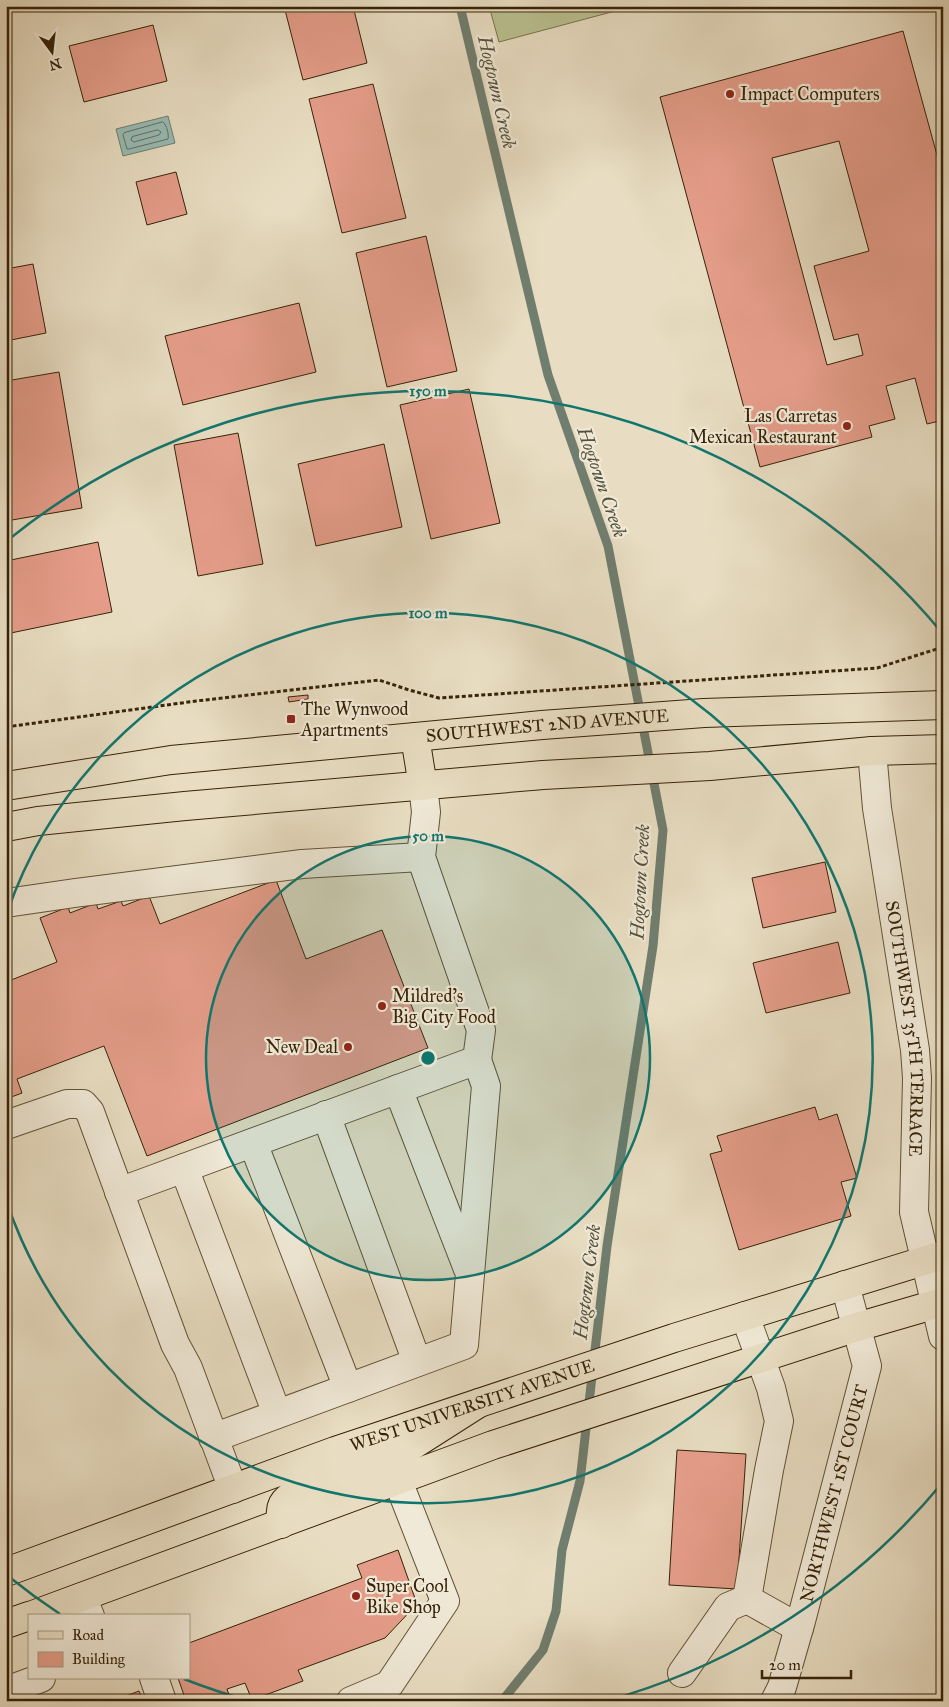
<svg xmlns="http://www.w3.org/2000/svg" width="949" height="1707" font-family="'IM FELL Great Primer',serif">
<rect width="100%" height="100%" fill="#e8ddc2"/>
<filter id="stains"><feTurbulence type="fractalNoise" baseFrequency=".004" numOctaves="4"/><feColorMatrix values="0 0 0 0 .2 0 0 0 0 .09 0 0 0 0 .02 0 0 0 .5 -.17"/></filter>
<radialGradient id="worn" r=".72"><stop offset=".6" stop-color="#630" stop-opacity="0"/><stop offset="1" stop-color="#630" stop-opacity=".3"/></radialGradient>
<path fill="#bac090" stroke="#78724c" d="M489 6H634L499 42Z"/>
<path fill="#97bbb5" stroke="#707e6f" d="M168 116 175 143 123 156 116 129Z"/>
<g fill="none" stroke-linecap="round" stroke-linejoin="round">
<g stroke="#666f5e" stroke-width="1">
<path d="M163 122C167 125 169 135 168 139L129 149H127L123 135 124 133Z"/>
<path d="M158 130 161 132 159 135 134 142 131 140 132 137Z"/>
</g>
<path stroke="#707e6f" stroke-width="9" d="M460 6 548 375 608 546 663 830 653 946 607 1246 580 1481 562 1550 556 1611 543 1650 502 1701"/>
</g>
<g fill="#e59d8a" stroke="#362307" fill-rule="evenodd">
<path d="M284 6H353L367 63 303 80Z"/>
<path d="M153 25 167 81 84 102 69 46Z"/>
<path d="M903 31 943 177V420L927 424 915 378 886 386 895 419 869 426 872 437 760 467 660 97ZM839 141 869 251 814 266 834 340 858 334 863 355 827 365 772 158Z"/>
<path d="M373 84 406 218 342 233 309 99Z"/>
<path d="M176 172 187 214 147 225 136 182Z"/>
<path d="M426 236 457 371 387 387 356 253Z"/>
<path d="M33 264 46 333 6 341V269Z"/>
<path d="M299 303 316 372 183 405 165 336Z"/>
<path d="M59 372 82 508 12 520 6 488V381Z"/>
<path d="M469 389 500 523 431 539 400 405Z"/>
<path d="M238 433 263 564 198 576 174 445Z"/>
<path d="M384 444 402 527 316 546 298 464Z"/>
<path d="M98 542 112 612 6 634V561Z"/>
<path d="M308 695V699L289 702 288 697Z"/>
<path d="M825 862 836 912 763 928 752 878Z"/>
<path d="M276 880 306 959 382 930 428 1048 147 1156 104 1046 17 1079 22 1093 6 1099V982L57 962 40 918 68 907 70 913 96 903 98 909 121 901 123 906 149 896 160 924Z"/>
<path d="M838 942 850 993 766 1013 753 963Z"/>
<path d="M815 1107 819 1120 837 1114 857 1178 841 1182 851 1216 739 1250 710 1154 722 1151 717 1136Z"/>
<path d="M677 1450 746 1454 737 1589 669 1585Z"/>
<path d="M398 1550 417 1604 385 1638 298 1670 303 1681 252 1700 245 1683 227 1689 231 1701H186L178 1678H189V1643L362 1578 357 1565Z"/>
<path d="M139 1691 143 1701H113Z"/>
</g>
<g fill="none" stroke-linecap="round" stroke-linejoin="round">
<defs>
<g id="minor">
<path id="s1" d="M872 751 877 808 915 1050 917 1078 914 1212 943 1336"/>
<path d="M6 903 75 893 302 864 421 857"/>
<path d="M398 1089 468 1269"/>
<path d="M326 1115 417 1362"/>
<path d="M6 1125 67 1104H83L90 1112 175 1344 188 1368 233 1489"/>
<path d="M253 1143 348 1388"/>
<path d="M184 1168 277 1414"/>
<path d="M119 1192 477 1060 481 1030 421 857 426 812 423 786"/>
<path d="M745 1316 771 1388 779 1421 769 1470 747 1599"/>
<path d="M213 1438 464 1345 486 1086 477 1060"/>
<path d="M82 1597 90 1616"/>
<path d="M747 1599 799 1628"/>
<path d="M682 1673 728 1607 747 1599"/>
<path d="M154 1678 162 1701"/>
<path d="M6 1691 41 1678"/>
<path d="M351 1701 389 1685 445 1601 398 1481"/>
<path id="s2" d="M775 1701 782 1687 801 1621 867 1366 845 1285"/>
</g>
<g id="major">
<path d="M415 737 423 786"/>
<path id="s3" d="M6 786 171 760 542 725 704 713 943 705"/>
<path d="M6 827 38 821 185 806 543 775 710 766 872 751 943 749"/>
<path id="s4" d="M6 1572 335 1451 674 1338 943 1255"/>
<path d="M30 1616 493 1445 857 1327 943 1302"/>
<path d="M6 1624 29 1616"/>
</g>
<path id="highway" d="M281 1524C280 1504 281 1502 298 1491L399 1454 479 1403"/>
</defs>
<use href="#minor" stroke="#625236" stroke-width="30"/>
<use href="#major" stroke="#362307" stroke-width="30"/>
<use href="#highway" stroke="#362307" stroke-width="30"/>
<path stroke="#362307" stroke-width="3" stroke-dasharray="4 2.5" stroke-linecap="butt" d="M6 727 196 701 379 680 409 690 439 698 877 668 943 647"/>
<use href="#minor" stroke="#f0e9d7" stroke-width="28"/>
<use href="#major" stroke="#e8ddc2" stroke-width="28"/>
<use href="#highway" stroke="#e8ddc2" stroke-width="28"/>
</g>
<circle cx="428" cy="1058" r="222" fill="#0f766e" fill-opacity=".12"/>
<g fill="none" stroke="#0f766e" stroke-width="2.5">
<circle cx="428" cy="1058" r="222"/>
<path d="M7 913A445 445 0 1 1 7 1203"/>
<path d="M943 1482A667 667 0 0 1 606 1701M250 1701A667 667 0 0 1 184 1679M60 1614A667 667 0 0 1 8 1576M8 540A667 667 0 0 1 943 634"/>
</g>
<g fill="#8f2418" stroke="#f0e9d7" stroke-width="2">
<circle cx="730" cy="94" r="5"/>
<circle cx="847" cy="426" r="5"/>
<rect x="286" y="714" width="10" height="10" rx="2.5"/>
<circle cx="382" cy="1006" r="5"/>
<circle cx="348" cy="1047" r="5"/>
<circle cx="356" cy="1596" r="5"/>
</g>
<g text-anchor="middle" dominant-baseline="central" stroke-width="4.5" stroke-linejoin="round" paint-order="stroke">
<g font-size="18" fill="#362307" stroke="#f0e9d7" text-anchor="start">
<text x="740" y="94">Impact Computers</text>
<text x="837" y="416" text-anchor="end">Las Carretas<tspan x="837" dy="21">Mexican Restaurant</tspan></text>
<text x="301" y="709">The Wynwood<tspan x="301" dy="21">Apartments</tspan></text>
<text x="392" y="996">Mildred's<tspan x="392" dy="21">Big City Food</tspan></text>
<text x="338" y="1047" text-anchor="end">New Deal</text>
<text x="366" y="1586">Super Cool<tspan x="366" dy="21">Bike Shop</tspan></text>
</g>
<g font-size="18" fill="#362307" stroke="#f0e9d7">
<text stroke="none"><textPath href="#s3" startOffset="545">SOUTHWEST 2ND AVENUE</textPath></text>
<text stroke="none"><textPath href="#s1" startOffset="280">SOUTHWEST 35TH TERRACE</textPath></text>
<text stroke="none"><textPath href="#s4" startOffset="495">WEST UNIVERSITY AVENUE</textPath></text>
<text stroke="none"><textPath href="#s2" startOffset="216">NORTHWEST 1ST COURT</textPath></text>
</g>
<g font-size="19" font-style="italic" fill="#53513b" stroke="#f0e9d7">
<text transform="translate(497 92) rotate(77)">Hogtown Creek</text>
<text transform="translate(602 482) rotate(71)">Hogtown Creek</text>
<text transform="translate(640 882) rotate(-87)">Hogtown Creek</text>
<text transform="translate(587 1282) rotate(-83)">Hogtown Creek</text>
</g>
</g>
<circle cx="428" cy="1058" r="8" fill="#0f766e" stroke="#f0e9d7" stroke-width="2.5"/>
<g font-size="15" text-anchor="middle" font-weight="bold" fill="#0f766e" stroke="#f0e9d7" stroke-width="4.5" stroke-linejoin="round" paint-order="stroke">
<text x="428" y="396">150 m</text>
<text x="428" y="618">100 m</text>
<text x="428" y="841">50 m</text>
</g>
<rect width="949" height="1707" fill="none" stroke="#e8ddc2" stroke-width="25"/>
<rect x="8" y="8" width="934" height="1692" fill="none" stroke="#362307" stroke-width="2.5"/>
<rect x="12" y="12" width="924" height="1682" fill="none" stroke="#362307"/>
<rect x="28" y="1614" width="162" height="65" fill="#f0e9d7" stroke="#a69a84"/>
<rect x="38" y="1631" width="25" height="8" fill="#e8ddc2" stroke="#a69a84"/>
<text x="72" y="1640" font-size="15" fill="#362307">Road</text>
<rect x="38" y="1652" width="25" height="15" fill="#e59d8a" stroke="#a69a84"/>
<text x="72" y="1664" font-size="15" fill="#362307">Building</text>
<g transform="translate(52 52) rotate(165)" stroke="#f0e9d7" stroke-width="4" paint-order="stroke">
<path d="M0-4L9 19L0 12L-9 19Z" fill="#362307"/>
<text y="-8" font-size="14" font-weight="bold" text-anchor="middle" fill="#362307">N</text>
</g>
<path d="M762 1670v8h89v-8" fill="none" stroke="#362307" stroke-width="2.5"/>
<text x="769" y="1670" font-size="15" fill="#362307" stroke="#f0e9d7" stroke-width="4" paint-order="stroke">20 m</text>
<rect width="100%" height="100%" filter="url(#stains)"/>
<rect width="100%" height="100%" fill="url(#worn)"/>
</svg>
